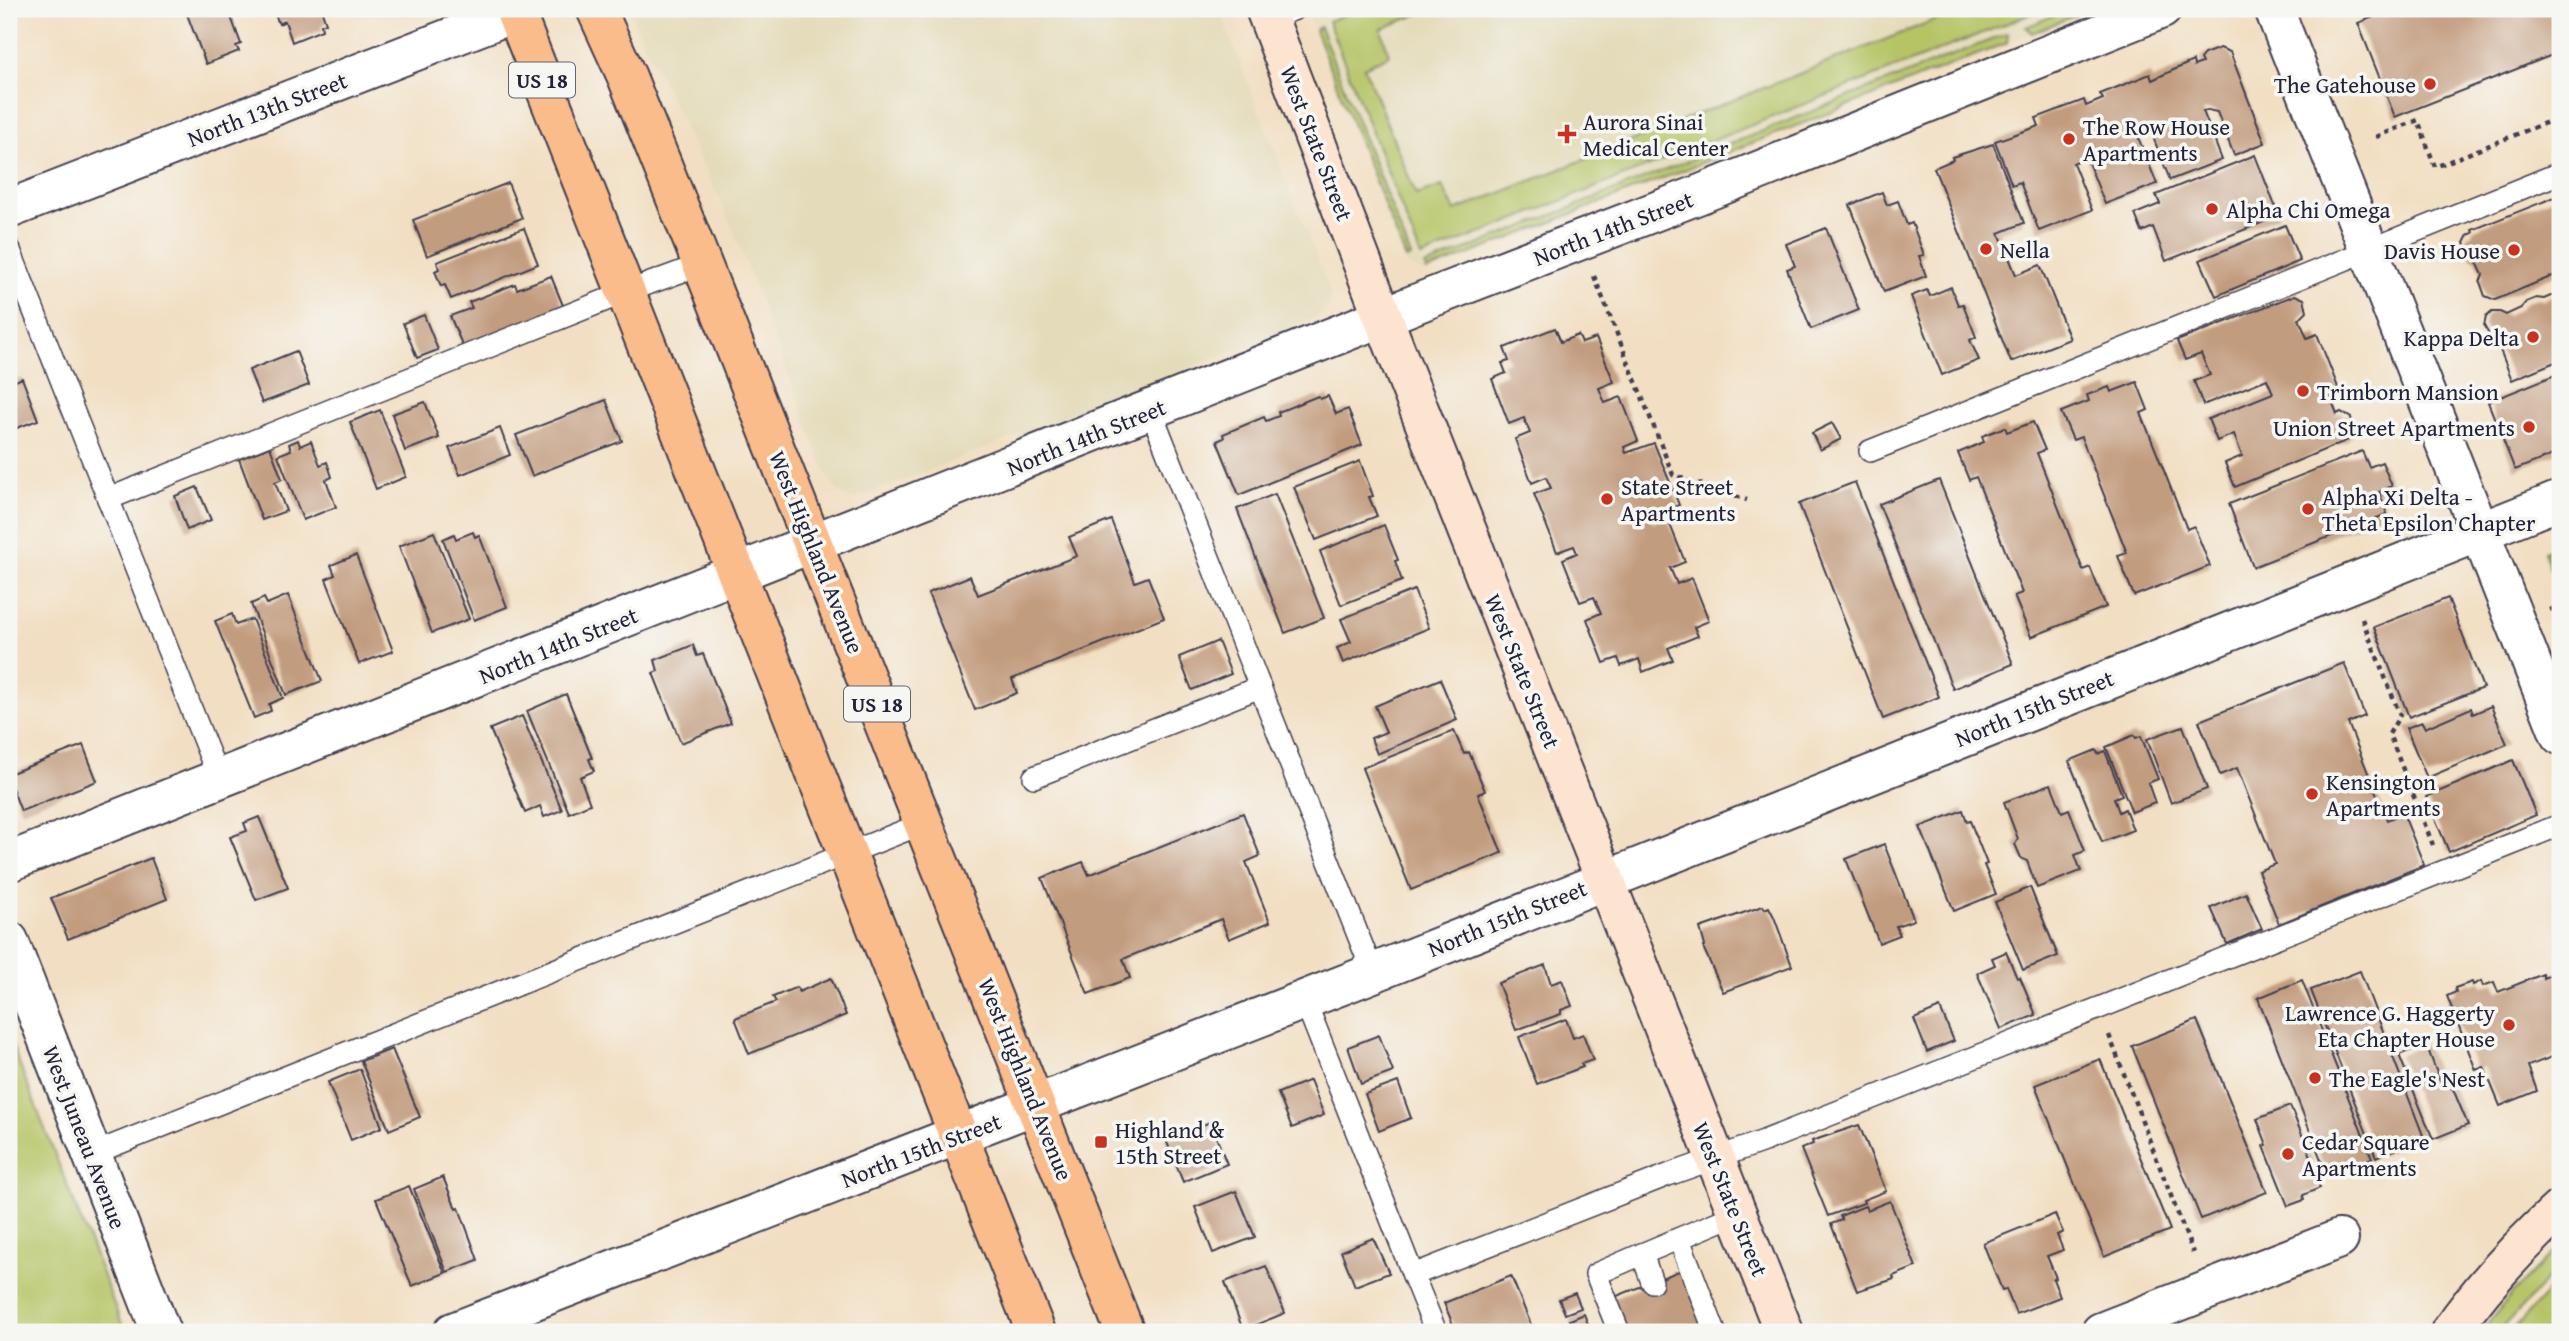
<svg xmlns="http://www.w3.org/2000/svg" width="2569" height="1341" font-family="'Gentium Book Plus',serif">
<rect width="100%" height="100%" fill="#f6f6f2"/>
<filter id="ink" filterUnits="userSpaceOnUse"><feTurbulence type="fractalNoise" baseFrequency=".0143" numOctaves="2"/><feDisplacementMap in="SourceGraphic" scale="14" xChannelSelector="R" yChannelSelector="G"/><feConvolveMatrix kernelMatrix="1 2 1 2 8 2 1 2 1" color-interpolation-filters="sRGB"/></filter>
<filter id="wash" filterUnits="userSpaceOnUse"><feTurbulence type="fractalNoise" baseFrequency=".00686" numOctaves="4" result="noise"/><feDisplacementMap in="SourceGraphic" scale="28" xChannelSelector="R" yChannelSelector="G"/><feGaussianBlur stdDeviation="1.57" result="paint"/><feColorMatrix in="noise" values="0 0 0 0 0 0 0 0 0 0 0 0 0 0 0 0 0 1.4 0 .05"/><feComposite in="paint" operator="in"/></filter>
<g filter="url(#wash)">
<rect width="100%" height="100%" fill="#f2dfc3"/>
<g fill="#e4dbba">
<path d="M628 9H1219L1330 292 1328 306 1316 318 864 496 853 498 845 496 837 491 825 471 731 225Z"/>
<path d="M1306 9H2092L1435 270 1423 273 1406 264Z"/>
</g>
<g fill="#b6c466" stroke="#6c7350" stroke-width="2">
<path d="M1359 9H1431L1381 29 1389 55 1364 67 1416 195 1442 186 1455 211 1962 9H2043L1421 257 1328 21Z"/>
<path d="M2069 9H2091L2032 33 2026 27Z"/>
<path d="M1320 27 1411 257 1406 259 1315 30Z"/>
<path d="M2008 33 2007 43 1427 271 1425 266Z"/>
<path d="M2560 546V593L2544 552Z"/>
<path d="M9 1038 125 1332H9Z"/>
<path d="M2560 1246V1266L2499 1332H2480L2513 1293Z"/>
<path d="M2560 1278V1332H2511Z"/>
</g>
<g id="blocks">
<g fill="#c29c7f">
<path d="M185 9H228L241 44 236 46 239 51 206 64Z"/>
<path d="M273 9H321L326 23 321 25 322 30 292 42 285 21 279 24Z"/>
<path d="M2394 9H2560V52L2395 117 2358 23Z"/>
<path d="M2220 48 2230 52 2265 143 2234 155 2217 112 2208 110 2203 111 2222 160 2170 180 2151 132 2138 137 2157 184 2105 204 2086 157 2073 163 2092 210 2039 231 2020 182 2012 185 1995 141 2039 126 2036 118 2084 100 2086 106 2103 99 2100 94 2150 74 2152 80 2193 61 2194 66 2202 63 2200 59 2204 54Z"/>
<path d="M1993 144 2024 223 1999 233 2016 275 2040 265 2070 339 2011 362 1934 168 1953 160 1952 157Z"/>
<path d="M2255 155 2279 216 2166 261 2153 227 2142 232 2135 214 2160 204 2156 195Z"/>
<path d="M508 183 522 218 427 256 413 220Z"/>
<path d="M1882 192 1887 205 1898 201 1907 225 1912 223 1924 255 1919 256 1926 276 1884 292 1850 205Z"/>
<path d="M2560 195V273L2495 300 2485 296 2480 282 2483 275 2476 260 2470 257 2464 243 2468 235 2473 233 2472 230Z"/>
<path d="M2285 225 2300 261 2216 296 2200 260Z"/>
<path d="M524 228 538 264 451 299 445 285 441 286 435 271 439 269 437 262Z"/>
<path d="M1826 228 1859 310 1811 329 1787 269 1795 266 1786 244Z"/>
<path d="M9 264 22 298 9 303Z"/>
<path d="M551 276 564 308 463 347 450 316 472 308 469 302 515 284 517 289Z"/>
<path d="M1951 287 1958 305 1963 304 1976 337 1970 340 1979 360 1942 375 1911 296 1927 290 1930 296Z"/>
<path d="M2560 292V360L2512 380 2497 342 2506 338 2505 335 2498 338 2490 336 2484 326 2486 317 2492 312H2500L2506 315 2521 308 2526 302 2536 298 2544 299Z"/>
<path d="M2295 295 2304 299 2307 311 2299 319 2307 338 2317 334 2339 390 2329 394 2337 414 2341 412 2351 418 2354 426 2353 433 2348 440 2235 487 2225 463 2242 456 2234 434 2217 441 2208 419 2273 393 2267 379 2203 405 2194 381 2210 375 2201 354 2185 360 2177 341Z"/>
<path d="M424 315 438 350 417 358 403 323Z"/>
<path d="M1555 328 1561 342 1578 335 1582 343 1596 338 1614 382 1599 388 1605 403 1621 397 1638 441 1624 447 1626 453 1654 443 1679 505 1650 516 1653 523 1667 517 1685 562 1670 568 1677 584 1692 578 1709 621 1694 627 1698 636 1668 648 1673 660 1643 672 1639 659 1621 666 1618 658 1604 663 1587 619 1601 613 1594 597 1580 602 1563 559 1577 553 1574 546 1557 552 1534 494 1551 488 1546 477 1532 483 1515 439 1530 433 1524 418 1509 424 1492 379 1506 373 1502 363 1509 361 1504 348Z"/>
<path d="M296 351 309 385 262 403 249 370Z"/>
<path d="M2560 373V452L2515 470 2488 402Z"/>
<path d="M22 378 38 420 9 431V384Z"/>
<path d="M2137 382 2148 410 2141 413 2187 529 2194 526 2210 566 2134 596 2118 556 2127 553 2081 437 2073 440 2061 412 2089 401 2087 395 2109 387 2111 392Z"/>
<path d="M1318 396 1320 399 1328 396 1336 414 1348 409 1362 445 1239 495 1217 441 1224 438 1223 434 1264 417 1266 421 1279 416 1278 412Z"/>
<path d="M606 400 622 441 532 476 516 435Z"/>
<path d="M425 402 439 438 405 451 392 414Z"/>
<path d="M380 410 406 477 376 489 350 422Z"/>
<path d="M2033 422 2045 450 2037 453 2083 570 2090 567 2106 607 2031 637 2014 596 2022 593 1976 477 1969 480 1958 453 1984 442 1982 436 2005 427 2007 432Z"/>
<path d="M1832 423 1841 439 1820 450 1812 433Z"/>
<path d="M500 428 510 455 460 475 449 448Z"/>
<path d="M298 440 300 446 311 441 320 465 327 462 332 477 326 480 336 507 303 520 278 455 291 450 289 444Z"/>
<path d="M270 447 282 479 275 482 286 511 262 520 239 459Z"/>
<path d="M2362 451 2369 467 2382 462 2392 486 2379 492 2387 514 2253 567 2229 504Z"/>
<path d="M1360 461 1373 496 1369 497 1377 516 1316 540 1294 487Z"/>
<path d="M1939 480 2013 664 1953 689 1879 504Z"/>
<path d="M1855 482 1939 697 1883 719 1799 504Z"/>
<path d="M197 487 211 520 187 530 175 496Z"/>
<path d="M1275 494 1324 618 1285 633 1237 509Z"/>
<path d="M1111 520 1135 582 1148 577 1164 618 1012 679 1017 693 975 710 928 593 970 576 978 595 1077 556 1069 537Z"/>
<path d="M1384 525 1398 560 1395 561 1402 581 1341 605 1320 551Z"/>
<path d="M434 532 469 619 432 633 399 546Z"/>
<path d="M473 532 475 537 479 535 507 607 474 620 443 539 454 534 456 539Z"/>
<path d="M356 555 393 651 359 664 326 579 335 575 331 565Z"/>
<path d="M1414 590 1429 628 1343 663 1337 648 1351 642 1341 619Z"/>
<path d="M288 595 322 681 286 695 251 604 264 598 267 604Z"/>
<path d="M2448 598 2483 688 2409 717 2374 627Z"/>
<path d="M232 614 236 625 252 619 283 698 269 704 271 711 254 718 215 621Z"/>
<path d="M1218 641 1231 674 1192 690 1179 657Z"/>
<path d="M693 645 697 656 703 654 731 723 681 743 653 673 658 671 655 660Z"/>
<path d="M2344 663 2365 716 2348 723 2387 820 2403 813 2424 865 2279 924 2258 871 2275 864 2237 768 2220 775 2199 721Z"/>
<path d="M1440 679 1457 720 1377 754 1371 738 1386 732 1375 706Z"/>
<path d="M566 694 592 758 589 759 594 771 580 777 590 804 569 813 527 711Z"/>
<path d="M2491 706 2507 744 2427 778 2406 728 2422 722 2425 728 2471 708 2473 714Z"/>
<path d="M522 716 562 810 544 817 540 806 525 813 490 729Z"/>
<path d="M2183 726 2207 789 2171 803 2147 739Z"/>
<path d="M1454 731 1464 754 1469 752 1485 791 1478 794 1502 853 1411 890 1362 768Z"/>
<path d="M2134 735 2136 738 2141 736 2158 779 2148 783 2155 803 2132 812 2106 747Z"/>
<path d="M83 745 97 781 21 811 9 780V774Z"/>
<path d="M2096 750 2098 754 2105 751 2122 795 2114 798 2119 812 2125 809 2133 830 2102 842 2069 761Z"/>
<path d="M2513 760 2536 815 2449 852 2426 797Z"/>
<path d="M2051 784 2062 812 2069 809 2085 851 2075 855 2081 871 2037 888 2027 861 2021 858 2015 844 2018 839 2004 802Z"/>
<path d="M1963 810 1967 822 1970 821 1987 864 1984 865 1996 894 1954 911 1920 827Z"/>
<path d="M1243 813 1260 856 1246 862 1270 922 1229 939 1221 919 1123 959 1130 978 1088 994 1042 878 1083 862 1089 875Z"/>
<path d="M259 817 288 888 256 900 230 837 247 831 244 823Z"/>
<path d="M1884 844 1914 920 1896 926 1900 935 1879 943 1846 859Z"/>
<path d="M151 858 167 899 68 939 51 898Z"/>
<path d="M2030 887 2058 956 2023 970 1995 902Z"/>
<path d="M2246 893 2262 929 2227 944 2211 908Z"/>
<path d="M1763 906 1765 909 1769 907 1774 917 1792 966 1723 992 1703 947 1705 946 1700 928Z"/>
<path d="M2006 952 2017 978 2020 977 2036 1015 2001 1029 1977 973 1995 965 1992 958Z"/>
<path d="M1545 965 1551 984 1562 980 1572 1006 1561 1010V1014L1516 1030 1498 983Z"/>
<path d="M2360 971 2424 1138 2376 1157 2311 990Z"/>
<path d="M2558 972 2560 977V1054L2528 1066 2537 1091 2500 1106 2484 1067 2476 1070 2447 996 2456 992 2455 988 2472 982 2473 985 2481 981 2483 986 2494 982 2498 992 2543 974V978Z"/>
<path d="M831 978 846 1015 749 1054 735 1018 776 1002 773 997 797 987 799 992Z"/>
<path d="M2302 980 2372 1158 2327 1175 2258 998Z"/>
<path d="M1940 1008 1954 1041 1927 1052 1914 1019Z"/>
<path d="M1566 1019 1573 1038 1583 1034 1593 1060 1581 1064 1583 1067 1537 1084 1519 1037Z"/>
<path d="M2197 1020 2267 1192 2201 1219 2132 1046Z"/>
<path d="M1379 1035 1393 1072 1361 1084 1348 1047Z"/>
<path d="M2426 1044 2440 1081 2453 1089 2468 1125 2433 1139 2399 1055Z"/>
<path d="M392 1049 420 1117 389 1130 361 1061Z"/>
<path d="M2100 1059 2170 1230 2104 1257 2035 1085Z"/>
<path d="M360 1069 382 1127 351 1140 328 1082Z"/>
<path d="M1310 1080 1324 1115 1292 1128 1278 1093Z"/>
<path d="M1398 1082 1411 1118 1379 1131 1365 1094Z"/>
<path d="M2290 1106 2313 1161 2310 1162 2320 1188 2303 1195 2304 1200 2288 1206 2264 1146 2267 1145 2257 1119Z"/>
<path d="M1210 1122 1227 1164 1183 1182 1166 1140Z"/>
<path d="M1859 1125 1886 1191 1863 1200 1864 1203 1828 1216 1801 1149 1813 1144 1812 1141Z"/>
<path d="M443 1177 456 1209 459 1208 478 1260 447 1272 414 1189Z"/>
<path d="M409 1186 445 1273 412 1286 376 1199Z"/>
<path d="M1236 1191 1255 1237 1213 1253 1195 1207Z"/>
<path d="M1890 1201 1916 1267 1893 1276 1894 1279 1857 1291 1831 1224 1842 1220 1840 1216 1865 1206 1867 1210Z"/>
<path d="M2055 1214 2063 1232 2057 1235 2063 1250 2047 1256 2056 1278 2053 1279 2060 1297 2016 1314 2006 1289 2002 1290 1983 1243Z"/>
<path d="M1373 1238 1389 1273 1355 1286 1341 1251Z"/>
<path d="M1266 1266 1285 1313 1243 1330 1225 1282Z"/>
<path d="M1689 1267 1714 1332H1626L1612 1298Z"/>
<path d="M1511 1276 1534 1332H1456L1444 1303Z"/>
<path d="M1575 1293 1581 1308 1565 1314 1559 1299Z"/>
<path d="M1584 1314 1591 1332H1575L1570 1320Z"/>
</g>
</g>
</g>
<g filter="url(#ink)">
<use href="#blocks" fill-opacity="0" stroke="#413e4f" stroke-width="2"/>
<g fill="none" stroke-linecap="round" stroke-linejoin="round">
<defs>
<g id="lane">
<path d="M1269 19 1295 9"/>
<path d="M9 248 219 779"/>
<path d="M1151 411 1373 973"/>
<path d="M1870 451 2560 173"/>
<path d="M108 499 626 292 702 264"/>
<path d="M1034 777 1260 687"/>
<path d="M1304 998 1413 1275 1668 1175 1764 1141 2560 825"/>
<path d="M92 1154 924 823"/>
<path d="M1679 1239 1715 1332"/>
<path d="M1413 1275 1436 1332"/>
<path d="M1652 1282 1642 1254 1737 1214"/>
<path d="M1619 1332 1596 1274 1642 1254"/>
</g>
<g id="street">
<path d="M2274 9 2560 735"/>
<path d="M9 209 524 9"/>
<path d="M9 862 1433 297 1698 195 2162 9"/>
<path d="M9 941 161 1332"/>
<path d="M453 1332 1373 973 2560 500"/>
<path d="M2101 1332 2339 1239"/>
</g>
<g id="secondary">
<path d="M1265 9 1396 351 1784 1332"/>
<path d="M2450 1332C2482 1287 2519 1246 2560 1209"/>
</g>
<g id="primary">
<path d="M514 9 1036 1332"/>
<path d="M596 9 627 77 702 264 1125 1332"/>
</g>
</defs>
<use href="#lane" stroke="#413e4f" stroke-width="24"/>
<use href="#street" stroke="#413e4f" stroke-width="42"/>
<use href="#secondary" stroke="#413e4f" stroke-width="42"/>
<use href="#primary" stroke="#413e4f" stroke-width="42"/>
<g stroke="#413e4f" stroke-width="4.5" stroke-dasharray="5 5" stroke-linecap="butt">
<path d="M2376 137 2418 120 2435 167 2560 117"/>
<path d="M1594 276 1673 475 1747 500"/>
<path d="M2550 610 2560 606"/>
<path d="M2362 619 2400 715 2389 734 2433 845"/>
<path d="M2109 1035 2193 1253"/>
</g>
<use href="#lane" stroke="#fff" stroke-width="21"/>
<use href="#street" stroke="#fff" stroke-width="38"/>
<use href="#secondary" stroke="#fde4d1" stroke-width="38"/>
<use href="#primary" stroke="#fabc8b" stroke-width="38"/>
</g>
</g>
<g fill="#c8321e" stroke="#f6f6f2" stroke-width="2.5">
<circle cx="2430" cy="84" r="7"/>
<path d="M1563.5 123.5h7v7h7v7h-7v7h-7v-7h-7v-7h7z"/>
<circle cx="2069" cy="139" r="7"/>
<circle cx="2212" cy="209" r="7"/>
<circle cx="1986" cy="249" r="7"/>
<circle cx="2514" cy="250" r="7"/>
<circle cx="2533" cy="337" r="7"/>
<circle cx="2303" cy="391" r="7"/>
<circle cx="2529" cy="427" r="7"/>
<circle cx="1607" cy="499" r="7"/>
<circle cx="2308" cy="509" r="7"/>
<circle cx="2312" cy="794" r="7"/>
<circle cx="2509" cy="1025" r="7"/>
<circle cx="2315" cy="1078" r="7"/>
<rect x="1094" y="1135" width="14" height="14" rx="3.5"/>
<circle cx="2288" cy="1154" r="7"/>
</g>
<g text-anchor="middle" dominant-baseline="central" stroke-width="7" stroke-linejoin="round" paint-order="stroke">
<g fill="#f6f6f2" stroke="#626272" stroke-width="2">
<rect x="509" y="62.5" width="66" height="35" rx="5"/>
<rect x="844" y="686.5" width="66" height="35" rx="5"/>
</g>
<g font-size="21" font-weight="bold" fill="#22223b">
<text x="542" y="80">US 18</text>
<text x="877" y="704">US 18</text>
</g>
<g font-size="23" fill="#22223b" stroke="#f6f6f2" text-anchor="start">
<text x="2416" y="84" text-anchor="end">The Gatehouse</text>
<text x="1583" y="121">Aurora Sinai<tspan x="1583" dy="26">Medical Center</tspan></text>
<text x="2083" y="126">The Row House<tspan x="2083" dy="26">Apartments</tspan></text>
<text x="2226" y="209">Alpha Chi Omega</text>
<text x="2000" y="249">Nella</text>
<text x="2500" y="250" text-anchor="end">Davis House</text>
<text x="2519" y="337" text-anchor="end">Kappa Delta</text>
<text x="2317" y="391">Trimborn Mansion</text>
<text x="2515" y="427" text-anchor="end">Union Street Apartments</text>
<text x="1621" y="486">State Street<tspan x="1621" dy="26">Apartments</tspan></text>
<text x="2322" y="496">Alpha Xi Delta -<tspan x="2322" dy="26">Theta Epsilon Chapter</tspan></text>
<text x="2326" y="781">Kensington<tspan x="2326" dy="26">Apartments</tspan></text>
<text x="2495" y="1012" text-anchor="end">Lawrence G. Haggerty<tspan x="2495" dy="26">Eta Chapter House</tspan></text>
<text x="2329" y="1078">The Eagle's Nest</text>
<text x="1115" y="1129">Highland &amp;<tspan x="1115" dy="26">15th Street</tspan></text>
<text x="2302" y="1141">Cedar Square<tspan x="2302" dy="26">Apartments</tspan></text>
</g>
<g font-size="23" fill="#22223b" stroke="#f6f6f2">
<text transform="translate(267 109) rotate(-21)">North 13th Street</text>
<text transform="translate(1317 143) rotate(69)">West State Street</text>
<text transform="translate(1613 228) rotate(-21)">North 14th Street</text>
<text transform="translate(1086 437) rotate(-22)">North 14th Street</text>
<text transform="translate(817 552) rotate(68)">West Highland Avenue</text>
<text transform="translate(558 645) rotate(-22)">North 14th Street</text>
<text transform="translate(1523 671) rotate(68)">West State Street</text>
<text transform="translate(2034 708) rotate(-22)">North 15th Street</text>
<text transform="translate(1507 918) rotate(-22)">North 15th Street</text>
<text transform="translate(1026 1079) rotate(68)">West Highland Avenue</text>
<text transform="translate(85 1137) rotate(69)">West Juneau Avenue</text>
<text transform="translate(921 1150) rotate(-21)">North 15th Street</text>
<text transform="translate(1731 1199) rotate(68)">West State Street</text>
</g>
</g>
<rect width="2569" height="1341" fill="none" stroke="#f6f6f2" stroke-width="35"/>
</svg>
